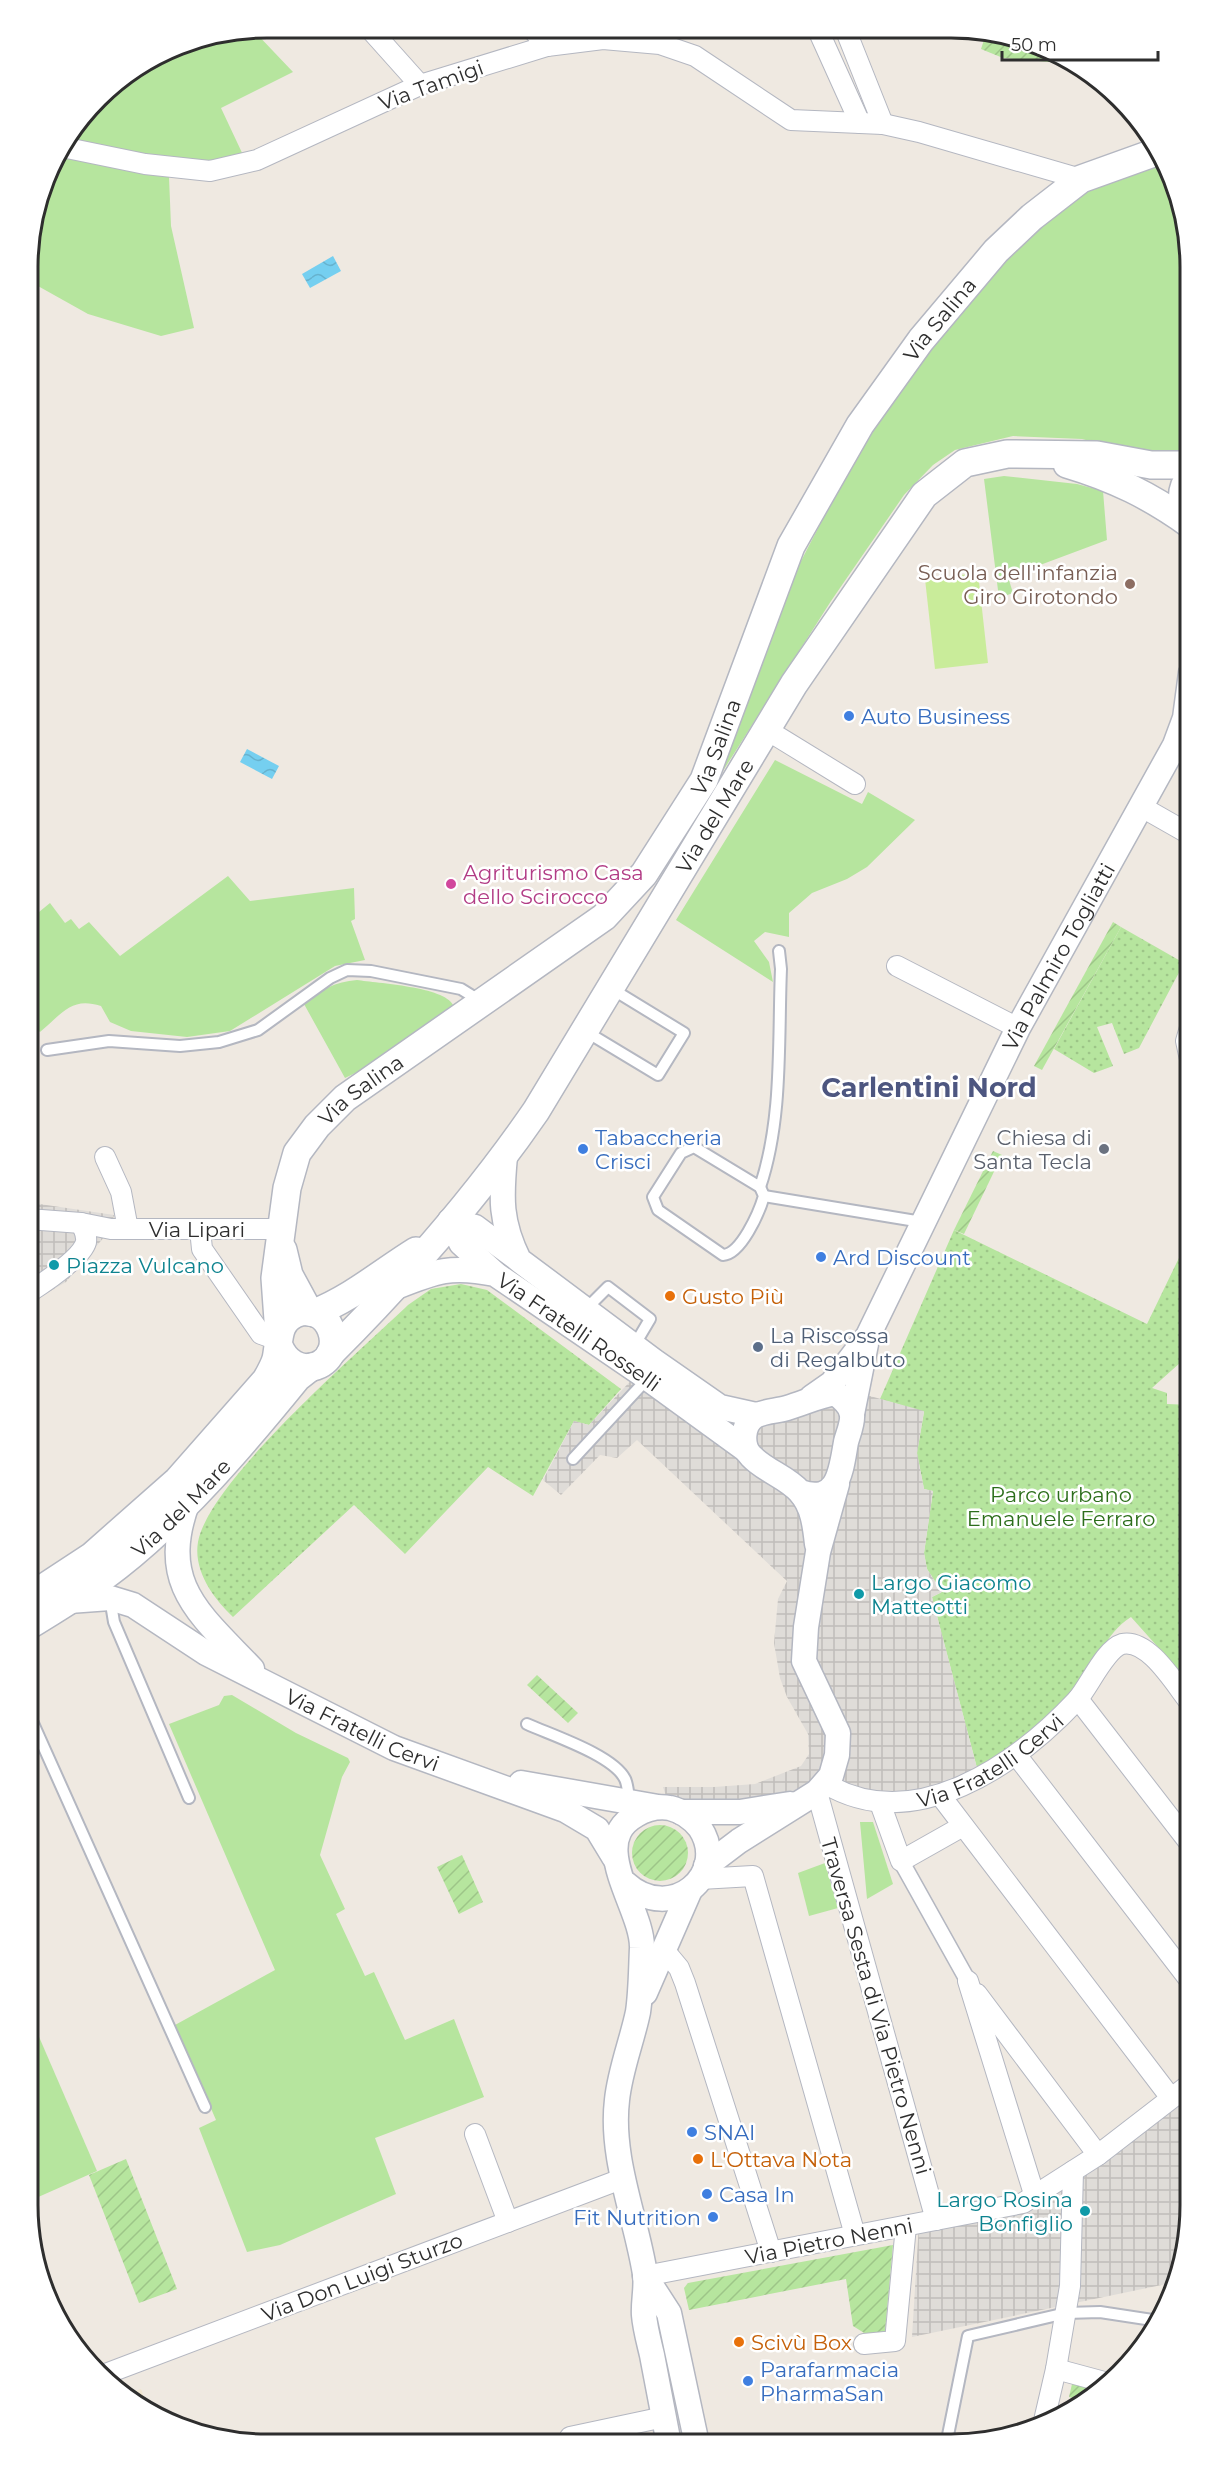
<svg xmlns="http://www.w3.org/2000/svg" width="1218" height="2472" font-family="Montserrat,sans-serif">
<defs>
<pattern id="park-dots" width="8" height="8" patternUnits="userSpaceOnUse" patternTransform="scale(1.5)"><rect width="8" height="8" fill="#b6e59e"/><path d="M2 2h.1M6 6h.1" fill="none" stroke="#9dc588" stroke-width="1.8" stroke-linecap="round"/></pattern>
<pattern id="garden-furrows" width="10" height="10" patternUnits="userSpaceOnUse" patternTransform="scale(1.5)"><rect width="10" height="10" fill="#b6e59e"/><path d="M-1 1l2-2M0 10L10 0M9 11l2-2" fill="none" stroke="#9dc588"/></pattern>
<pattern id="plaza-grid" width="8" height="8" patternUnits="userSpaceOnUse" patternTransform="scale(1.5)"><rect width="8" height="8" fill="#dfdcd8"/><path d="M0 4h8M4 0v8" fill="none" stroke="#c0bdba"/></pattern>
<pattern id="water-waves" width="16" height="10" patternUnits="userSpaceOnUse" patternTransform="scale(1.5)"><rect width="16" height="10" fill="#75cff0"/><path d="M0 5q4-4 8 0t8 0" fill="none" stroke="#66b2ce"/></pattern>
</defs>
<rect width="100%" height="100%" fill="#efe9e1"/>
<path fill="#f0e6d1" d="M141 2389 149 2411 124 2395Z"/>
<g fill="#b6e59e">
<path d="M253 30 293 72 221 108 244 157 193 164 67 140 108 87 175 45Z"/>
<path d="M55 155 169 177 171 226 194 328 161 336 88 314 29 281V235Z"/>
<path d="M1163 159 1178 190 1191 266V449L1140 454 1082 439 1013 436 955 450 933 465 904 495 831 601 721 774 787 588 842 482 896 394 942 333 1014 248 1074 199 1104 180Z"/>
<path d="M1004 476 1077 484 1103 491 1107 540 1008 577 1013 593 999 598 984 479Z"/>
<path d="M775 760 862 804 868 792 915 820 867 867 847 879 812 893 789 913V937L765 932 754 941 769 962 773 982 676 920Z"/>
<path d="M228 876 250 901 354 888 355 919 351 921 365 960 335 966 230 1031 187 1037 131 1031 110 1022 101 1006C71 996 62 1014 40 1032L28 1021V921L50 903 65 923 71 919 79 929 89 922 120 956Z"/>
<path d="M357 980C377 983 445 987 453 1005L450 1010 388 1057 345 1078 304 1004C321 989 335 982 357 980Z"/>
<path d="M1191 1593V1676C1180 1650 1171 1617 1191 1593Z"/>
<path d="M232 1695 296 1733 348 1758 350 1762 342 1777 320 1855 345 1909 336 1914 365 1976 374 1972 405 2040 454 2019 484 2097 375 2138 396 2194 280 2245 247 2252 199 2128 216 2120 175 2025 275 1970 169 1724 219 1705 224 1696Z"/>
<path d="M860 1822H873L893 1884 867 1899Z"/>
<path d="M825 1863 838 1908 809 1916 798 1873Z"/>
<path d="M27 2009 97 2171 27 2202Z"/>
</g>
<g fill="url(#park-dots)">
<path d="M1121 927 1184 963 1139 1048 1124 1054 1112 1023 1097 1027 1113 1066 1094 1073 1054 1049Z"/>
<path d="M954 1230 1147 1324 1191 1233V1353L1152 1388 1167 1393V1404L1191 1405V1593C1169 1620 1183 1650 1191 1678L1182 1674 1131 1617C1105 1633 1094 1668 1075 1691 1056 1714 1004 1757 977 1768L932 1597 942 1592 927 1569 924 1553 933 1491 924 1489 917 1453 924 1412 880 1399Z"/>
<path d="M461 1284 487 1290 621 1389 589 1425 574 1421 533 1496 488 1467 405 1554 354 1505 233 1617C214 1599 193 1571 198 1542 209 1481 359 1352 408 1305L431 1289Z"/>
</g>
<g fill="url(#garden-furrows)">
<path d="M987 31 998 32 1058 52 1063 55 1061 63 1003 58 981 49Z"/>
<path d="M1113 922 1121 927 1042 1070 1034 1066Z"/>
<path d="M993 1151 1002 1155 964 1234 954 1230Z"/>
<path d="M537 1675 578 1713 568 1723 527 1685Z"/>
<circle cx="660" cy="1853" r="28"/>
<path d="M462 1855 483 1902 459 1914 437 1867Z"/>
<path d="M126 2159 177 2289 139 2303 89 2175Z"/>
<path d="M893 2245 885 2332 869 2336 853 2326 846 2279 689 2310 684 2288 688 2283Z"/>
<path d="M1072 2384 1100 2391 1088 2402 1069 2397Z"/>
</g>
<path fill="#c9ec9a" d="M978 573 988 663 935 669 925 579Z"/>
<g fill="url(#plaza-grid)">
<path d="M28 1198 33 1203 114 1215 111 1229 66 1282 28 1304Z"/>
<path d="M639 1372 745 1448 747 1424 835 1393 870 1396 924 1411 917 1453 924 1489 933 1491 924 1553 927 1569 942 1592 932 1597 977 1768 940 1795 817 1792 670 1808 663 1787H714L755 1784 801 1766 809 1754 808 1734 787 1697 780 1678 774 1643 778 1599 787 1581 774 1569 637 1440 617 1458 600 1455 561 1495 543 1480 574 1421 589 1425Z"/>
<path d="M1190 2084V2222L1176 2282 912 2337 919 2223 1023 2203Z"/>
</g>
<g fill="url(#water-waves)">
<path d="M333 256 341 271 310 288 302 274Z"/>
<path d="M247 749 279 766 272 779 240 762Z"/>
</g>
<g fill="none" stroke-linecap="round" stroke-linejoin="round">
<defs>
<g id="service">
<path d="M647 29 660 44"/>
<path d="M585 1031 658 1075 684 1033 612 989"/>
<path d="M47 1050 109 1041 180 1046 219 1042 258 1030 330 978 347 970 371 971 461 989 482 1002"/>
<path d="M694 1147 760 1187 764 1196C759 1213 741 1254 723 1255L658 1210 653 1197 681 1153Z"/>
<path d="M760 1187C783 1119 778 1041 781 969L779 951"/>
<path d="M764 1196 922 1222"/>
<path d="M585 1310 608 1287 650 1319 634 1346"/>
<path d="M573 1459 648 1378"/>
<path d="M110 1598 114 1622 189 1798"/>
<path d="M28 1712 205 2107"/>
<path d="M527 1724C551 1735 613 1755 625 1779 628 1785 628 1795 630 1802"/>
<path d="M946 2445 968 2336 1066 2313 1100 2312 1159 2321"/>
</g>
<path id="pedestrian" d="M901 1861 968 1981"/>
<g id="minor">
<path d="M369 28 420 85"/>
<path d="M532 29 547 46"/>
<path d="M818 30 860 123"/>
<path d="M846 31 883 124"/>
<path d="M62 147 145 164 210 171 257 160 420 85 547 46 603 39 660 44 695 56 791 120 883 124 919 132 1081 179"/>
<path d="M767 730 855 784"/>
<path d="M1140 806 1191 835"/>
<path d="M897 966 1018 1028"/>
<path d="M1191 1064 1186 1041 1191 1024"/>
<path d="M105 1157 121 1192 128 1229"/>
<path d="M28 1219 81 1223 111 1229H282"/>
<path d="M200 1229 202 1249 261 1334 278 1340"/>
<path d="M28 1293C42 1284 82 1258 86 1242 87 1234 84 1230 81 1223"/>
<path d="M1078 1699 1191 1845"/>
<path d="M1017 1756 1191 1982"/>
<path id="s1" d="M826 1784C915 1836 1016 1765 1077 1700 1089 1687 1105 1649 1122 1644 1149 1638 1176 1686 1191 1704"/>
<path d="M817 1792 936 2220"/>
<path d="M940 1795 1171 2098"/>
<path d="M880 1803 901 1861 963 1826"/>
<path d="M700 1879 753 1876 855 2235"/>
<path d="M664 1950 679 1968 685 1983 771 2252"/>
<path d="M968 1981 1035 2197"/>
<path d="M977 1994 1098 2155"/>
<path d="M475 2134 508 2222"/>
<path d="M645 2276 1023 2203 1098 2155 1190 2084"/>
<path d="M864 2344 895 2341 906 2226"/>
<path d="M1056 2369 1070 2286 1073 2171"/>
<path d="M100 2376 624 2178"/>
<path d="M1043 2425 1056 2369 1108 2383"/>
<path d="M572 2444 570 2437 664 2417"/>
</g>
<g id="tertiary">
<path d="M505 1156C501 1198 500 1222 519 1260L654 1361 720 1407 756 1415"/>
<path d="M450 1221 475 1227 517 1258"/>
<path d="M450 1221 461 1243 494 1273"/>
<path id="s2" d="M396 1287C436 1271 451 1265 495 1274L639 1372 745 1449"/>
<path id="s3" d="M812 1397 832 1383 868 1336 1018 1028 1175 745 1185 718 1191 673"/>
<path d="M852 1414 866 1344"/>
<path d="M800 1492C839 1505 841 1470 846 1442 848 1434 853 1423 852 1415 851 1405 842 1398 835 1393 818 1396 804 1403 787 1408 777 1411 764 1411 755 1416 742 1424 741 1446 751 1456 765 1471 787 1477 800 1492 813 1506 815 1526 817 1544"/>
<path d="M188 1501C157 1584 199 1613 252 1669"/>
<path id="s4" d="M69 1601 110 1598 133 1605 206 1653 394 1748 565 1810 597 1829 614 1857"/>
<path d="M521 1783 658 1807"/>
<path d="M681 1812H740L790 1804"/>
<path d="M706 1866 739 1841 817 1792 831 1776 837 1755 838 1733 804 1661 806 1627 818 1552 837 1484"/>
<path d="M625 1883C671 1925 730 1874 700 1828 693 1819 682 1811 670 1808 658 1806 646 1809 636 1815 586 1843 643 1908 642 1948 641 1969 641 1992 638 2012 632 2041 620 2070 617 2100 610 2158 636 2217 645 2274 647 2287 643 2302 644 2315 645 2328 649 2342 652 2355 658 2385 663 2414 669 2444"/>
<path d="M645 1993 690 1890"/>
<path d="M645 2276 669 2313 697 2444"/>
</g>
<g id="secondary">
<path d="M1067 464C1114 478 1151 496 1191 525"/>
<path d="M1191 524C1181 509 1178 490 1191 476"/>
<path d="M283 1250 289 1275 309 1312"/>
<path d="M314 1313C352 1298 382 1272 416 1251"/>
<path id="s5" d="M279 1334 275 1278 287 1188 297 1153 317 1126 345 1098 604 917 644 874 704 780 791 546 860 425 921 340 996 251 1032 217 1081 179 1159 151"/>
<path id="s6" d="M330 1354C405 1279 476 1198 536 1111L794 684 924 495 965 463 1007 454 1097 455 1151 465H1191"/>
<path d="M28 1598 92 1556 178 1480 266 1380C270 1373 274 1366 276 1359 280 1342 276 1323 295 1314 329 1299 350 1353 316 1366 299 1372 285 1361 279 1346"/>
<path id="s7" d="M28 1626C59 1607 90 1588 118 1566 184 1514 245 1442 297 1378L311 1367"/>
</g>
</defs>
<use href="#service" stroke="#b4b7c1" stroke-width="14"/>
<use href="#pedestrian" stroke="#b4b7c1" stroke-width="18"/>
<use href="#minor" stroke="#b4b7c1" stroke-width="22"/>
<use href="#tertiary" stroke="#b4b7c1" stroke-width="27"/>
<use href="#secondary" stroke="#b4b7c1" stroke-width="30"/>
<use href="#service" stroke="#fff" stroke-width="10"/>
<use href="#pedestrian" stroke="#fff" stroke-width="15"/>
<use href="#minor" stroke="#fff" stroke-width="20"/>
<use href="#tertiary" stroke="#fff" stroke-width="24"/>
<use href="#secondary" stroke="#fff" stroke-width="27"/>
</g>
<circle fill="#8d6e63" stroke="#fff" stroke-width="2" cx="1130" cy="584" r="6"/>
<g fill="#3f7fe0" stroke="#fff" stroke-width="2">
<circle cx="849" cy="716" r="6"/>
<circle cx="583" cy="1149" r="6"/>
<circle cx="821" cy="1257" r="6"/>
<circle cx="692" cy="2132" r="6"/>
<circle cx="707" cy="2194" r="6"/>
<circle cx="713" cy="2217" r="6"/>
<circle cx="748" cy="2381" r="6"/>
</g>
<circle fill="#d1479c" stroke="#fff" stroke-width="2" cx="451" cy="884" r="6"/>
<circle fill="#6b7280" stroke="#fff" stroke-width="2" cx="1104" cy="1149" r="6"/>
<g fill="#0f9aa8" stroke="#fff" stroke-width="2">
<circle cx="54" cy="1265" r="6"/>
<circle cx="859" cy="1594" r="6"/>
<circle cx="1085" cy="2211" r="6"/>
</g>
<g fill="#e8710a" stroke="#fff" stroke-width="2">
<circle cx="670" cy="1296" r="6"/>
<circle cx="698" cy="2159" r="6"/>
<circle cx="739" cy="2342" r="6"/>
</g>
<circle fill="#5c6f8a" stroke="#fff" stroke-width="2" cx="758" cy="1347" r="6"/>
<g text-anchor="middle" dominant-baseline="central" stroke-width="5" stroke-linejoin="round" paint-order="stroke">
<g font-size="21" fill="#2e2e2e" stroke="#fff">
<text transform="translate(431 85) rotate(-20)">Via Tamigi</text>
<text stroke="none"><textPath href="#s5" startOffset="1264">Via Salina</textPath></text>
<text stroke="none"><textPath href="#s5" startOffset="778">Via Salina</textPath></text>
<text stroke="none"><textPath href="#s6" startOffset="664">Via del Mare</textPath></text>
<text stroke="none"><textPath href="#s3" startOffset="508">Via Palmiro Togliatti</textPath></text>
<text stroke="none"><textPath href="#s5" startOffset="274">Via Salina</textPath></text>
<text x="197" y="1229">Via Lipari</text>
<text stroke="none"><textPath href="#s2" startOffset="204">Via Fratelli Rosselli</textPath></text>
<text stroke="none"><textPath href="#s7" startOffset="194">Via del Mare</textPath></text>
<text stroke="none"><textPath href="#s4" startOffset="327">Via Fratelli Cervi</textPath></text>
<text stroke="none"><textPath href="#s1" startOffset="178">Via Fratelli Cervi</textPath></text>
<text transform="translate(876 2006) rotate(74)">Traversa Sesta di Via Pietro Nenni</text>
<text transform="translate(829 2241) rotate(-11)">Via Pietro Nenni</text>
<text transform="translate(362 2277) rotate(-21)">Via Don Luigi Sturzo</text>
</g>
<g font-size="21" fill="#785e54" stroke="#fff" text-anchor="end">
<text x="1118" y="572">Scuola dell'infanzia<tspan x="1118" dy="24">Giro Girotondo</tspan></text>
</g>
<g font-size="21" fill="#366cbe" stroke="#fff" text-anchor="start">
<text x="861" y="716">Auto Business</text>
<text x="595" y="1137">Tabaccheria<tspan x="595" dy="24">Crisci</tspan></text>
<text x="833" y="1257">Ard Discount</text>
<text x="704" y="2132">SNAI</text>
<text x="719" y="2194">Casa In</text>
<text x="701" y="2217" text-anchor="end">Fit Nutrition</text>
<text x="760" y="2369">Parafarmacia<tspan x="760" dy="24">PharmaSan</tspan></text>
</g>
<g font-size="21" fill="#b23c85" stroke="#fff" text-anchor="start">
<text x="463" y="872">Agriturismo Casa<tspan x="463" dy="24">dello Scirocco</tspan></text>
</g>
<g font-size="21" fill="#5b616d" stroke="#fff" text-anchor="end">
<text x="1092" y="1137">Chiesa di<tspan x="1092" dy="24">Santa Tecla</tspan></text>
</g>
<g font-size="21" fill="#0d838f" stroke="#fff" text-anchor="start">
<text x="66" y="1265">Piazza Vulcano</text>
<text x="871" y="1582">Largo Giacomo<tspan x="871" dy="24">Matteotti</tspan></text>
<text x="1073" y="2199" text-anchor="end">Largo Rosina<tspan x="1073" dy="24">Bonfiglio</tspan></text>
</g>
<g font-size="21" fill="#c56008" stroke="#fff" text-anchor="start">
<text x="682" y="1296">Gusto Più</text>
<text x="710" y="2159">L'Ottava Nota</text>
<text x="751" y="2342">Scivù Box</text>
</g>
<g font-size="21" fill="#4e5e75" stroke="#fff" text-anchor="start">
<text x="770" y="1335">La Riscossa<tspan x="770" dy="24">di Regalbuto</tspan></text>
</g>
<g font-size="21" fill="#2c6e1b" stroke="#fff">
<text x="1061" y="1494">Parco urbano<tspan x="1061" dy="24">Emanuele Ferraro</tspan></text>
</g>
<g font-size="27" font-weight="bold" fill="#4d5680" stroke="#fff">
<text x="929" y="1087">Carlentini Nord</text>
</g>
</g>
<path d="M0 0H1218V2472H0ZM267 38H951A229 229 0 0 1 1180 267V2205A229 229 0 0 1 951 2434H267A229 229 0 0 1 38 2205V267A229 229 0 0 1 267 38Z" fill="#fff" fill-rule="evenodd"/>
<path fill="none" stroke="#2e2e2e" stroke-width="3" d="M267 38H951A229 229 0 0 1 1180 267V2205A229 229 0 0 1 951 2434H267A229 229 0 0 1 38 2205V267A229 229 0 0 1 267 38Z"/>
<path d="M1002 51v9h156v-9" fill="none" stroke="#2e2e2e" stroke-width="3"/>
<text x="1011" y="51" font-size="18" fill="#2e2e2e" stroke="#ffffff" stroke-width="4.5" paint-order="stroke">50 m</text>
</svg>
